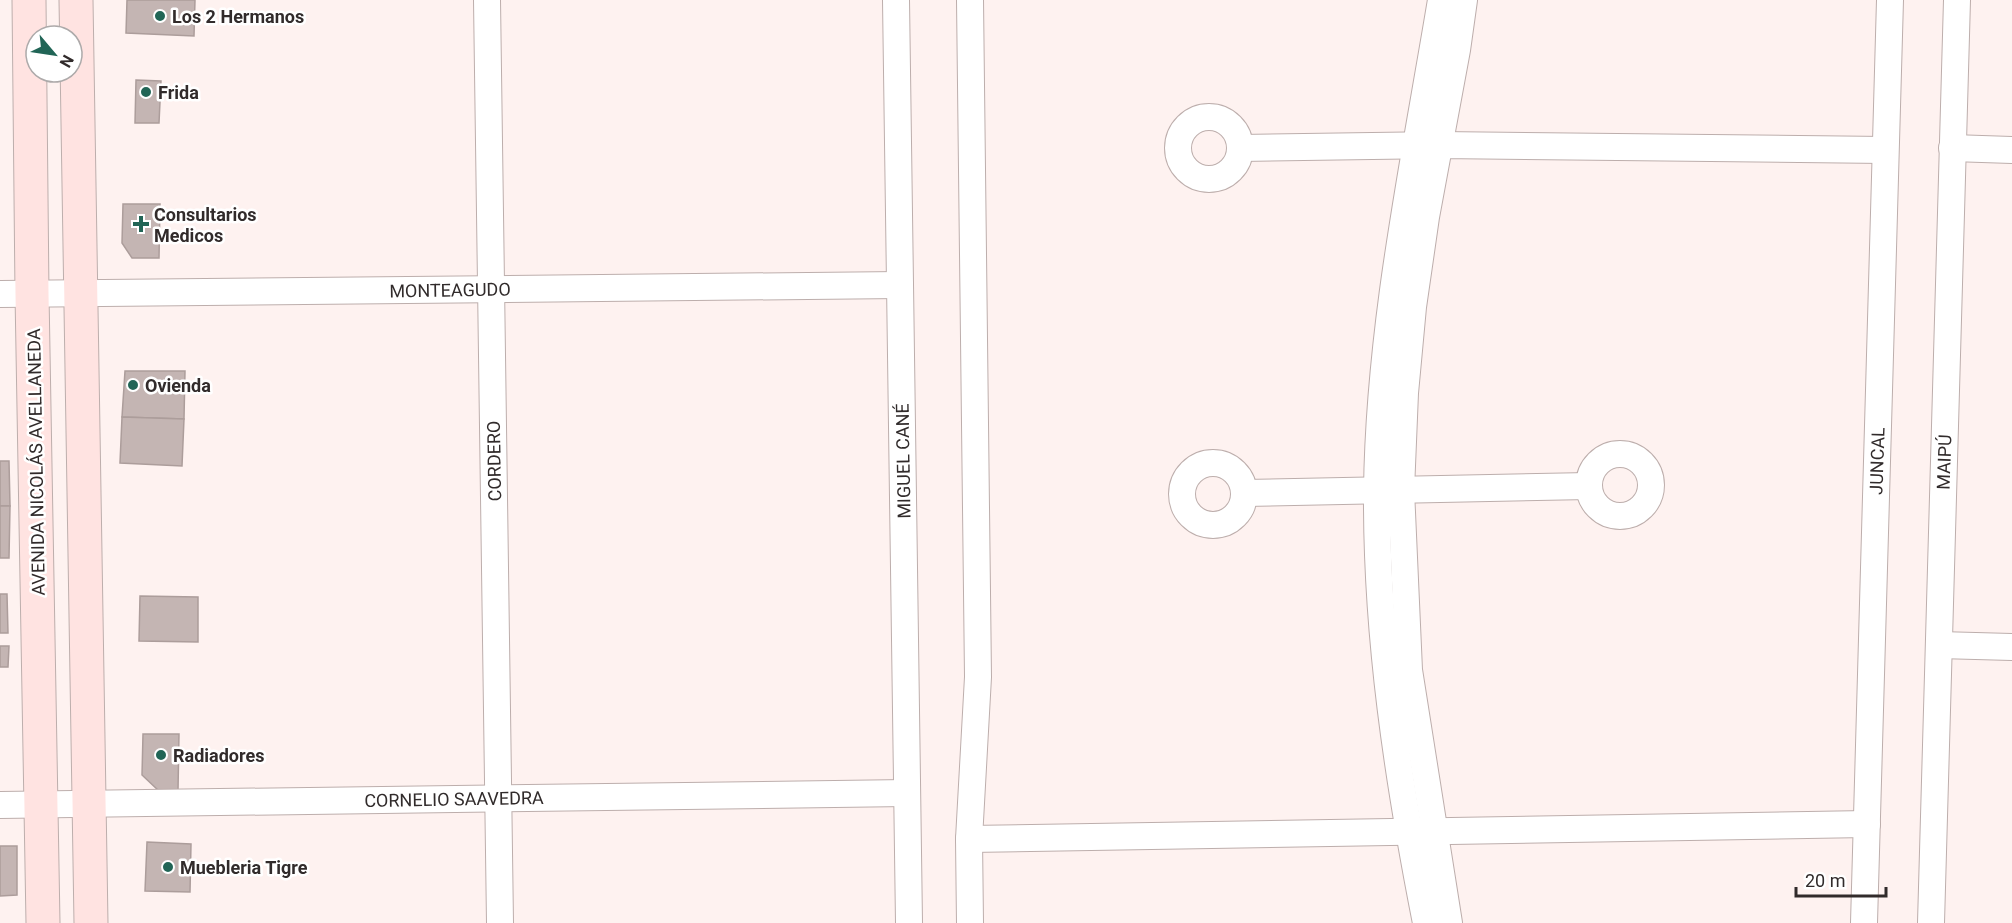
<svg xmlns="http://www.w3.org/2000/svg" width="2012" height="923" font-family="Roboto,sans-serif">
<rect width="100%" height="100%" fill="#fef2f0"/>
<g fill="#c4b5b3" stroke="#ac9d9b" stroke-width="1.5">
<path d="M127 0H195L194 36 126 33Z"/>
<path d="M136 80 161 81 159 123H135Z"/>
<path d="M123 204H160L159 258H132L122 243Z"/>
<path d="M125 371H185L184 419 122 417Z"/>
<path d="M122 417 184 419 182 466 120 463Z"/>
<path d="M0 461H9L10 506H0Z"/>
<path d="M0 506H10L9 558H0Z"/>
<path d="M0 594H7L8 633H0Z"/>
<path d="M140 596 198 597V642L139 641Z"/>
<path d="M0 646H9L8 667H0Z"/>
<path d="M143 734H179L178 791H159L142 775Z"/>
<path d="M147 842 191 844 190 892 145 891Z"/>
<path d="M0 846H17V895L0 896Z"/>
</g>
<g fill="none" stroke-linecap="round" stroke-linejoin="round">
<defs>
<g id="street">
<path d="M487 0 500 923"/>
<path d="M896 0 909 923"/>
<path d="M970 0 978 677 969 839 970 923"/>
<circle cx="1209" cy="148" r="31"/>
<path d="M1240 148 1440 145 1885 150"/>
<path d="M1952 148 2012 150"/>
<path d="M0 294 900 285"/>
<circle cx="1620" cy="485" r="31"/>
<circle cx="1213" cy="494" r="31"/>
<path d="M1244 493 1589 486"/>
<path d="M1939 645 2012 647"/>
<path d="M0 805 907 793"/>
<path d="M969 839 1867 824"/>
<path d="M1426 923C1398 781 1376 637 1377 491 1379 325 1414 163 1441 0"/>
<path d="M1449 923 1409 670 1401 490 1405 393 1413 307 1426 217 1457 50 1464 0"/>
<path d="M1864 923 1890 0"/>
<path d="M1931 923 1957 0"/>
</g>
<g id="secondary">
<path d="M29 0 32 294 43 923"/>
<path d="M76 0 91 923"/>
</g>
</defs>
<use href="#street" stroke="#bdaeac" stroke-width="28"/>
<use href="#secondary" stroke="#bdaeac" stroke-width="35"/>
<use href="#street" stroke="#fff" stroke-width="26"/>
<use href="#secondary" stroke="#ffe3e1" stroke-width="33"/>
</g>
<g fill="#216556" stroke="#fff" stroke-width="2">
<circle cx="160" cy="16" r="6"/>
<circle cx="146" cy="92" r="6"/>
<path d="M138 215h6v6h6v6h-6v6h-6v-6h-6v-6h6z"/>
<circle cx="133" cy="385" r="6"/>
<circle cx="161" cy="755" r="6"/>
<circle cx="168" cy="867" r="6"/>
</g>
<g text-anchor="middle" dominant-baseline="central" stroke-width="5" stroke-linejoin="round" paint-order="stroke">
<g font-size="18" font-weight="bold" fill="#312b2b" stroke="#fff" text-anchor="start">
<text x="172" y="16">Los 2 Hermanos</text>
<text x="158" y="92">Frida</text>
<text x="154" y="214">Consultarios<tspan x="154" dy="21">Medicos</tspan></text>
<text x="145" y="385">Ovienda</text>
<text x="173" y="755">Radiadores</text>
<text x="180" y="867">Muebleria Tigre</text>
</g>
<g font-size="18" fill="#312b2b" stroke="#fff">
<text transform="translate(450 290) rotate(-1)">MONTEAGUDO</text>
<text transform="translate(494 461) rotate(-91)">CORDERO</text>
<text transform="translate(903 461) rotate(-91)">MIGUEL CANÉ</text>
<text transform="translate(1877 461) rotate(-88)">JUNCAL</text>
<text transform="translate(36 462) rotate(-91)">AVENIDA NICOLÁS AVELLANEDA</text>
<text transform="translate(1944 462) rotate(-88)">MAIPÚ</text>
<text transform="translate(454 799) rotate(-1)">CORNELIO SAAVEDRA</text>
</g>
</g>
<g transform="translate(54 54) rotate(119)"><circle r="28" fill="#ffffff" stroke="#adaaaa" stroke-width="1.5"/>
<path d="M0-4.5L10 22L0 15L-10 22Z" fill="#216556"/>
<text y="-9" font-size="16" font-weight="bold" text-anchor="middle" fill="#312b2b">N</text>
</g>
<path d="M1796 887v9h90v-9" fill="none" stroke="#312b2b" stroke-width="3"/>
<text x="1805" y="887" font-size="18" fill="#312b2b" stroke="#ffffff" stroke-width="4.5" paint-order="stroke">20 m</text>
</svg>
